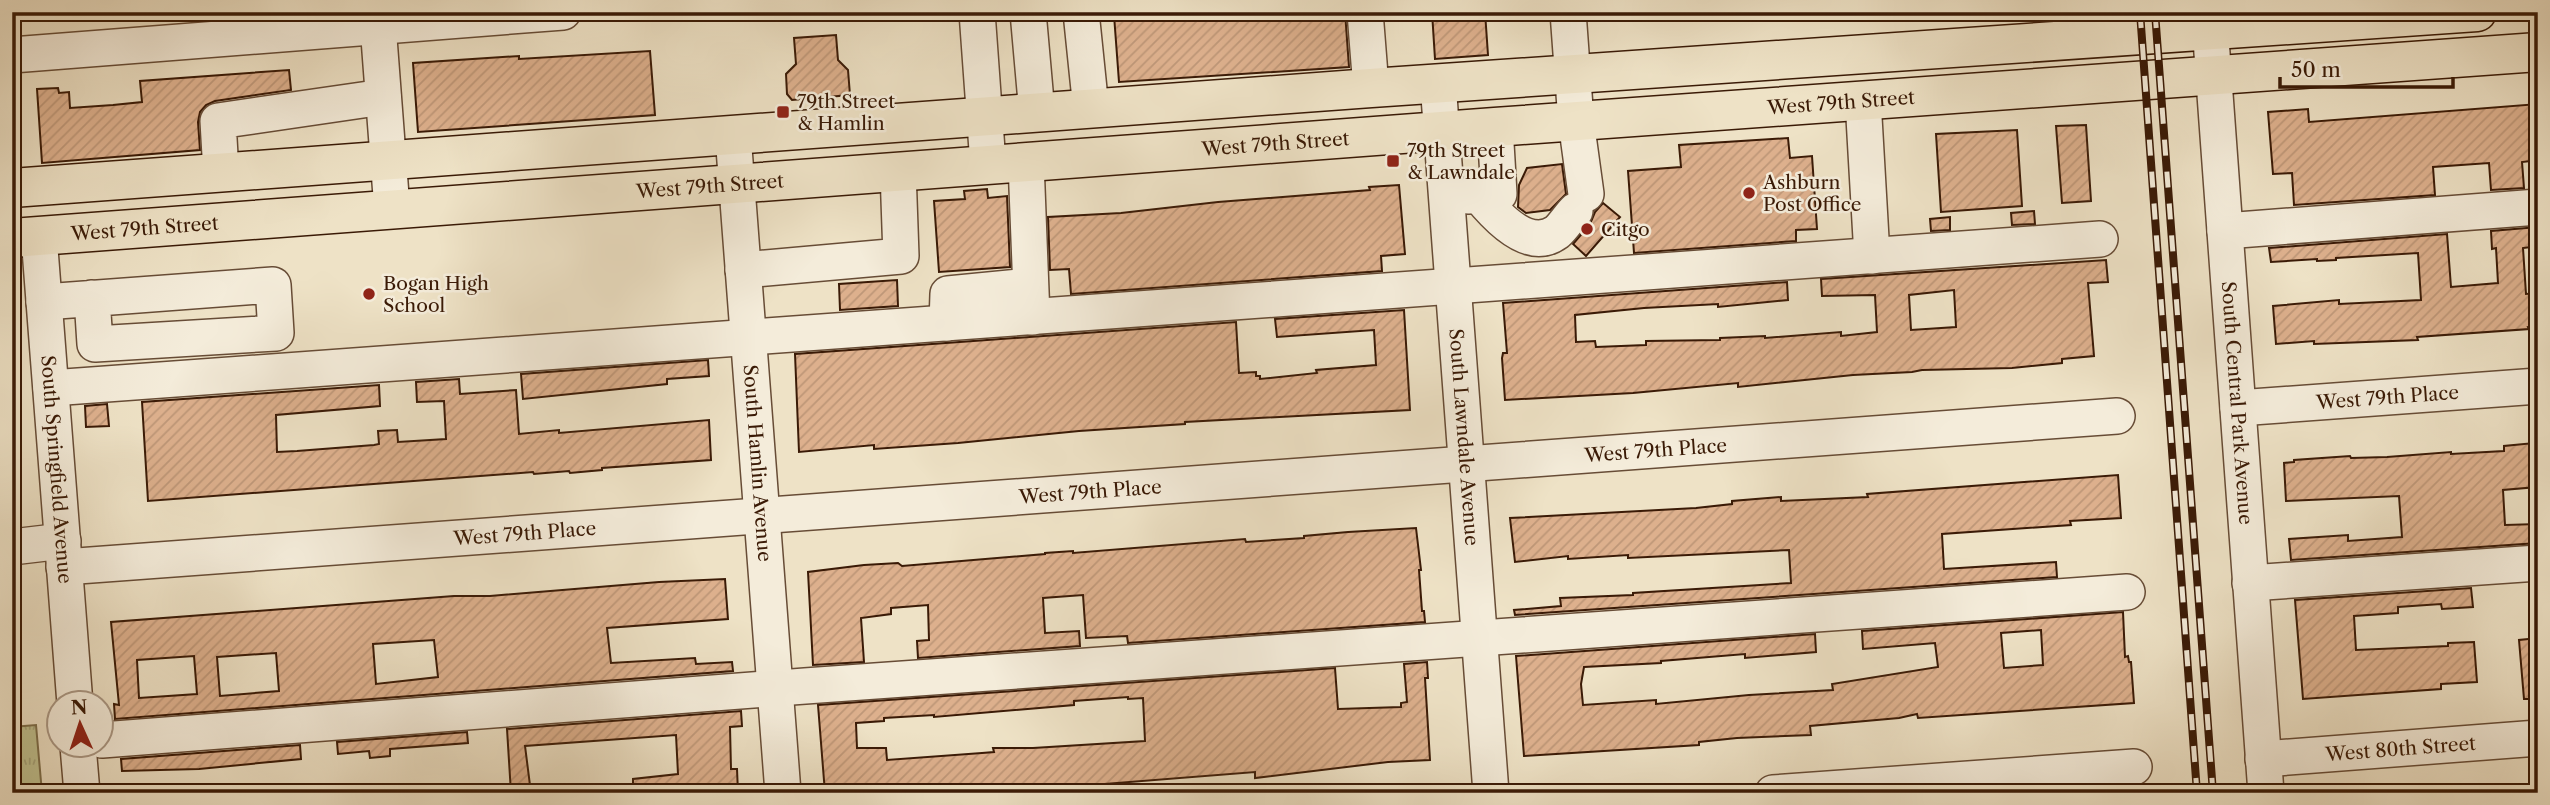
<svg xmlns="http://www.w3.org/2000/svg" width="2550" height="805" font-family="'Libre Caslon Text',serif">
<defs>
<pattern id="park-tufts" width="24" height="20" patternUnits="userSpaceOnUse" patternTransform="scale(1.75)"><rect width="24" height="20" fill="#c0c190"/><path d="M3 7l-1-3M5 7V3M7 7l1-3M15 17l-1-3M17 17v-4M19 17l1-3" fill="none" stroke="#a6a57b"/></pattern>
<pattern id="building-hatch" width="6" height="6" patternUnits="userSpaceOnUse" patternTransform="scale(1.75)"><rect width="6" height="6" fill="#ddb08d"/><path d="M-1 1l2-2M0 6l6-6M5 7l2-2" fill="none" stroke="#be9778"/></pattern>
</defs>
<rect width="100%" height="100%" fill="#eee2c6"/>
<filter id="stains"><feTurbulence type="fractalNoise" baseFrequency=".00286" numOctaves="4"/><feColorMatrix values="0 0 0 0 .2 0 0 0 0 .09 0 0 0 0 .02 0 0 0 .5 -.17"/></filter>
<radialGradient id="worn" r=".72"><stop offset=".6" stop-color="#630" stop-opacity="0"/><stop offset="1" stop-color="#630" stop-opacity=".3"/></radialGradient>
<path fill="url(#park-tufts)" stroke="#7d6e4b" stroke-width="2" d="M36 725 42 793H12V727Z"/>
<g fill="url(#building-hatch)" stroke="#3a1a06" stroke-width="2" fill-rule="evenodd">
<path d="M1143 12H1345L1349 67 1119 82 1114 15Z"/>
<path d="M1432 12H1485L1488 55 1435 59Z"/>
<path d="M836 35 838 60 848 70 850 95 792 100 787 94 786 74 796 64 794 38Z"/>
<path d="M650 51 655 115 418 132 413 63 519 56V59Z"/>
<path d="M289 70 291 90 215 101 206 105 200 112 198 122 200 150 42 163 37 89 58 88 59 93 69 92 70 108 113 105 142 102 140 81Z"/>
<path d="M2538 104V160L2522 162 2524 188 2491 190 2489 163 2433 167 2435 195 2294 205 2292 173 2273 174 2268 112 2308 109 2309 122Z"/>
<path d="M2086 125 2091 201 2062 203 2056 126Z"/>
<path d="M2017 130 2022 206 1941 212 1936 134Z"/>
<path d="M1788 138 1790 158 1812 156 1817 229 1796 230V241L1634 253 1628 171 1681 167 1679 145Z"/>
<path d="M1562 164 1566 194 1550 210 1526 213 1518 207 1519 185 1527 168Z"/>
<path d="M1399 185 1405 254 1381 256 1382 271 1071 294 1069 269 1050 270 1048 217 1121 213 1218 202 1370 190 1369 187Z"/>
<path d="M987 189 988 198 1007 196 1010 267 939 272 934 201 965 199 964 191Z"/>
<path d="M1603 203 1620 217 1586 256 1573 244 1590 224 1595 212Z"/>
<path d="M2034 211 2035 224 2012 225 2011 213Z"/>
<path d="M1950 217V230L1931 231 1930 219Z"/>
<path d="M2538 227V246L2523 248 2526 294 2538 293V326L2528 327 2529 329 2417 337 2418 340 2314 344V341L2276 344 2273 306 2339 300V304L2421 300 2418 253 2336 258V260L2317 261V259L2271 262 2269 248 2447 234 2451 287 2498 283 2496 248 2492 249 2491 231Z"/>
<path d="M2106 260 2108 282 2088 283 2094 356 2062 359V363L2012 368 1922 370 1912 372 1853 375 1738 387V383L1633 393 1505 400 1502 358 1503 353H1507L1503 303 1787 282 1788 300 1718 307V304L1644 308 1575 315 1576 342 1595 341 1596 347 1646 345V341L1720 340V338L1765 336V338L1841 332V336L1877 332 1875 295 1822 296 1821 279ZM1954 290 1956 327 1911 330 1909 295Z"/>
<path d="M897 280 898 306 840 310 839 284Z"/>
<path d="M1404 310 1410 410 1185 422V424L1079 431 958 443 874 449V445L799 452 795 354 1236 322 1239 373 1256 372V376H1260V379L1317 373 1316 370 1376 365 1374 330 1277 337 1275 319Z"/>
<path d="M708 360 709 376 667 379V384L523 399 521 374Z"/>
<path d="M459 379 460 394 516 390 519 434 559 430V433L709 420 711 460 602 468V470L570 473 569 471 534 474 533 472 148 501 142 402 379 385 380 406 276 415 277 452 297 451 374 445 379 444 378 431 397 430 398 442 446 439 444 401 417 402 416 382Z"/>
<path d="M107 404 109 426 86 427 85 406Z"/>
<path d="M2534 443 2537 487 2503 490 2505 525 2538 524V543L2291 560 2289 539 2348 535V541L2402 537 2399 496 2286 501 2284 463 2294 462V460L2350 456 2351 458 2387 457 2451 452V454L2504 451V446Z"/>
<path d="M2118 475 2121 518 2070 521 2071 525 1942 534 1944 569 2056 562 2057 577 1515 615 1514 610 1561 606 1560 598 1633 595V593L1791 583 1789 550 1628 558V555L1568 559V556L1515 562 1510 518 1696 508 1732 504V501L1781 497V501L1868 497 1867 494Z"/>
<path d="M1416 528 1421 570H1419L1422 611H1424L1425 622 1128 643 1127 636 1086 638 1083 595 1043 598 1045 633 1079 631 1080 646 918 658 917 641 929 640 928 605 891 608V614L861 618 864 662 813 665 808 572 864 565 898 563 902 566 1045 554V553L1073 551V553L1245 539 1246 542 1304 538V536L1348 532Z"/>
<path d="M725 579 728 619 607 628 611 663 695 658 696 664 732 662 733 671 115 719 114 704 119 705 111 622 454 596H490L659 582ZM434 640 438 677 376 684 373 644ZM276 653 279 691 220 696 217 657ZM194 656 197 694 139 698 137 660Z"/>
<path d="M2471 588 2473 607 2442 609 2441 604 2398 607V613L2354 616 2356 650 2448 646V643L2474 642 2477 682 2441 684V689L2303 699 2295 600Z"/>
<path d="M2123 612 2125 657 2128 656 2129 662H2131L2134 703 1918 718 1917 714 1899 718 1810 726 1811 735 1737 738 1699 742V745L1524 756 1516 656 1815 634 1816 652 1745 658V654L1661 661V663L1584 667 1581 684 1583 705 1656 700V704L1749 695 1833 690 1832 684 1938 667 1935 643 1863 649 1862 631ZM2041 630 2043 665 2004 668 2001 633Z"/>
<path d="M2538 638V699H2524L2519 640Z"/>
<path d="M1427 662 1428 678H1425L1430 760 1388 762 1255 778V772L990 793H825L818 705 1335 668 1338 709 1401 707V703L1407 702 1404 664ZM1128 697V699L1143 698 1145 741 1033 748H993L994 752 982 753 887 760 886 748H857L856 723 884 721V718L934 715V717L1074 705V701Z"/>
<path d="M741 711 742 726 730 727 731 769H737L738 793H633V779L678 774 676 735 525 746 531 793H511L507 729Z"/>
<path d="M467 732 468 743 390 749V756L370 758 369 751 338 754 337 742Z"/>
<path d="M300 745 301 759 199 769 122 771 121 759Z"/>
</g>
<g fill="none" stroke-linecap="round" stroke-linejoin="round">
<defs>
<g id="minor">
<path d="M377 12 392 209"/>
<path d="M977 12 988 164"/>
<path d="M1028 12 1037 113"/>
<path d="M1081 12 1091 109"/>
<path d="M1365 12 1371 88"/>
<path d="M1568 12 1576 121 1586 194"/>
<path id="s1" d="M2209 12 2266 793"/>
<path d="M12 55 563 12"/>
<path id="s2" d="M1438 83 1491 793"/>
<path d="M1863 100 1872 256"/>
<path id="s3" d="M733 135 783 793"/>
<path d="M1026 162 1032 317"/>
<path d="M221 173 218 121 383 97"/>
<path d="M1479 195C1495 215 1528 253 1557 232 1563 227 1569 217 1575 211"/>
<path d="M1468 196 1499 194 1495 127"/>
<path d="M2225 231 2538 207"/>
<path id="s4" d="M39 236 75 704"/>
<path d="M743 270 901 256 898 171"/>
<path d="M44 302 71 300 273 285 276 333 95 344 92 298"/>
<path d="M947 323 948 294 1030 286"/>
<path d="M51 388 2100 239"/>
<path id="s5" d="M2238 408 2538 386"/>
<path d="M12 547 63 541"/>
<path id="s6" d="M64 567 2117 416"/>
<path d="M2250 583 2538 563"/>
<path d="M102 740 805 686 2127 592"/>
<path d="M78 746 82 793"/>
<path id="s7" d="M2263 759 2538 738"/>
<path d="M1773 793 2134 767"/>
</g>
<g id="major">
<path d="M12 188 1371 88 2477 12"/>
<path id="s8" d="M12 238 1495 127 2538 52"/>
</g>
</defs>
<use href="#minor" stroke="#674c36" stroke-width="38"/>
<use href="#major" stroke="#3a1a06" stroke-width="41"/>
<use href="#minor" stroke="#f4ecda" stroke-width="35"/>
<use href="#major" stroke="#eee2c6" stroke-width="38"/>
<defs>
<g id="rail">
<path d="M2140 12 2197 793"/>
<path d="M2155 12 2213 793"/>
</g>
</defs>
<use href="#rail" stroke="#3a1a06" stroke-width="8"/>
<use href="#rail" stroke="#f4ecda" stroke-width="5" stroke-dasharray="16" stroke-linecap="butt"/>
</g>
<g fill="#8f2418" stroke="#f4ecda" stroke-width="2.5">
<rect x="776" y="105" width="14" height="14" rx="3.5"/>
<rect x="1386" y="154" width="14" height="14" rx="3.5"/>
<circle cx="1749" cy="193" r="7"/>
<circle cx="1587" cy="229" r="7"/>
<circle cx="369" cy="294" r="7"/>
</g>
<g text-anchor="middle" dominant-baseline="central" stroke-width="5" stroke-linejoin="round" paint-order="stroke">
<g font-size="19" fill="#3a1a06" stroke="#f4ecda" text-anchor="start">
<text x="797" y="101">79th Street<tspan x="797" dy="22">&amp; Hamlin</tspan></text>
<text x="1407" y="150">79th Street<tspan x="1407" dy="22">&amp; Lawndale</tspan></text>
<text x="1763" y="182">Ashburn<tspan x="1763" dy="22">Post Office</tspan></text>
<text x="1601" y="229">Citgo</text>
<text x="383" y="283">Bogan High<tspan x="383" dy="22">School</tspan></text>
</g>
<g font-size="19" fill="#3a1a06" stroke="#f4ecda">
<text stroke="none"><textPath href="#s8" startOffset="1834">West 79th Street</textPath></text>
<text stroke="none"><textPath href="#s8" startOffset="1267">West 79th Street</textPath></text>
<text stroke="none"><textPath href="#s8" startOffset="700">West 79th Street</textPath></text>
<text stroke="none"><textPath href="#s8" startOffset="133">West 79th Street</textPath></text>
<text stroke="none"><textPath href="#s5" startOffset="150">West 79th Place</textPath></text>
<text stroke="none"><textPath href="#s1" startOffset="392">South Central Park Avenue</textPath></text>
<text stroke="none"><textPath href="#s2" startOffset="355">South Lawndale Avenue</textPath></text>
<text stroke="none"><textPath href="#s6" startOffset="1596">West 79th Place</textPath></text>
<text stroke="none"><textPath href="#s3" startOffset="329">South Hamlin Avenue</textPath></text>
<text stroke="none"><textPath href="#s4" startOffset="234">South Springfield Avenue</textPath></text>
<text stroke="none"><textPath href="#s6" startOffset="1029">West 79th Place</textPath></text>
<text stroke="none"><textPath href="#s6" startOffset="462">West 79th Place</textPath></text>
<text stroke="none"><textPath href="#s7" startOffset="138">West 80th Street</textPath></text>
</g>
</g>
<rect width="2550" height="805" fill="none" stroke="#eee2c6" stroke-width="42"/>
<rect x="14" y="14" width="2522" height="777" fill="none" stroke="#3a1a06" stroke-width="3.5"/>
<rect x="21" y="21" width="2508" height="763" fill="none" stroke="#3a1a06" stroke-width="2"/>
<g transform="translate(80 724) rotate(357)"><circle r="33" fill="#f4ecda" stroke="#aa9885" stroke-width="2"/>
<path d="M0-5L12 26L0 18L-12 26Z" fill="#8f2418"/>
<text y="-10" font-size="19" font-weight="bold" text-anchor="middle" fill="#3a1a06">N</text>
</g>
<path d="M2280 77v10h173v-10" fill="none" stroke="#3a1a06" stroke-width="3.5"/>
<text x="2291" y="77" font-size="21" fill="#3a1a06" stroke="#f4ecda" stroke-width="5" paint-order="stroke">50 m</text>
<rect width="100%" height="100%" filter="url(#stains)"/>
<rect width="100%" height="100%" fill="url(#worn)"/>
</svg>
